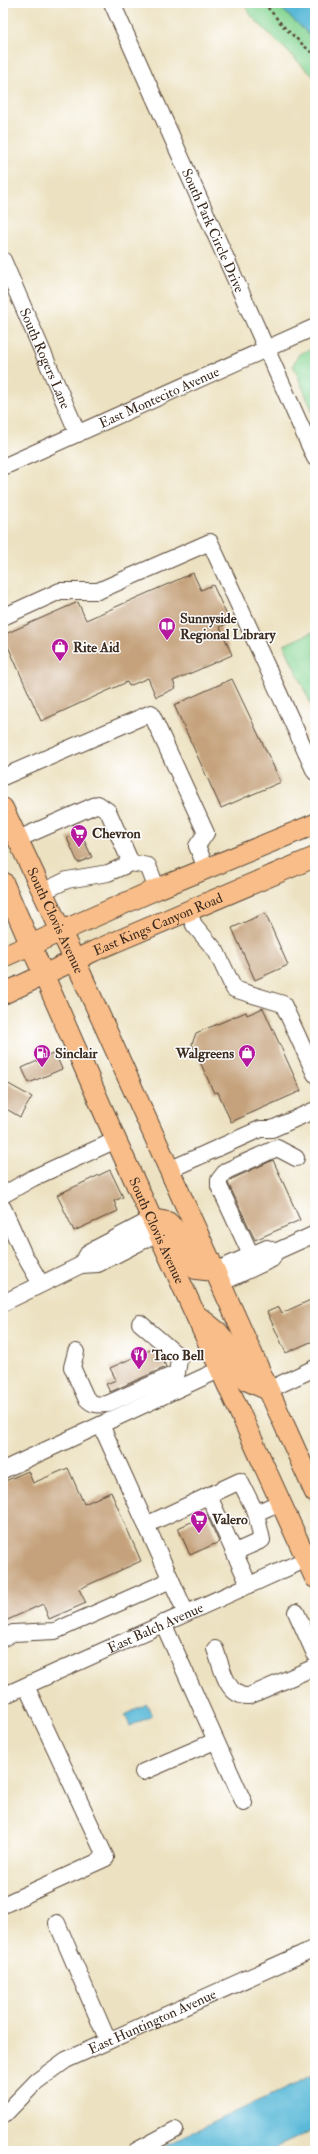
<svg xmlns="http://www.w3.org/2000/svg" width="318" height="2154" font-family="'IM FELL Double Pica',serif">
<rect width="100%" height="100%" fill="#fff"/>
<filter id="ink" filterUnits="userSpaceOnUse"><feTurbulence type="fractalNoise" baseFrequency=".025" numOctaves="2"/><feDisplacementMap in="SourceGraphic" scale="8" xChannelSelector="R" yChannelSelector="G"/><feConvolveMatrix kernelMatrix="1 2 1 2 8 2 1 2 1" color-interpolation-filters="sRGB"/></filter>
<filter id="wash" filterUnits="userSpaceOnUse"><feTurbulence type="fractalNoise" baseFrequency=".012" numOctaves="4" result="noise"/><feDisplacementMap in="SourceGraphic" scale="16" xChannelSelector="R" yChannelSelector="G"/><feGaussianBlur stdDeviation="0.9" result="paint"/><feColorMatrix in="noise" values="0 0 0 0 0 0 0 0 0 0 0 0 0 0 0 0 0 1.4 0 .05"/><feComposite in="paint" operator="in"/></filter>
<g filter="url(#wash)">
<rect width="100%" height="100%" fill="#ece1c0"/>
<g fill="#88d694" stroke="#628059">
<path d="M243 3H277L315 40V78L253 18Z"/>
<path d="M315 347V417L293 365 299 354Z"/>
<path d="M315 631V713L284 645Z"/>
</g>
<g fill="#5ab9d8" stroke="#4a727b">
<path d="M277 3H315V40L280 7Z"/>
<path d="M147 1704 152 1716 130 1726 125 1715Z"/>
<path d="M315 2074V2130L269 2151H154Z"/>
</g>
<g id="blocks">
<g fill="#c5a27c">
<path d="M193 573 201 590 213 585 230 622 220 627 232 655 173 681 176 688 156 697 148 678 129 686 127 682 41 721 3 635 78 602 86 620Z"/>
<path d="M232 679 281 782 221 808 174 705Z"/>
<path d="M80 832 92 857 78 863 67 838Z"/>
<path d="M265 913 288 965 255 980 232 928Z"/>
<path d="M263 1008 301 1091 231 1122 218 1092 214 1093 192 1044 196 1033 246 1012 247 1015Z"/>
<path d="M55 1053 62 1069 29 1083 22 1068Z"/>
<path d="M3 1081 32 1097 20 1117 3 1107Z"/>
<path d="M273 1160 300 1220 255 1240 228 1183 232 1179Z"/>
<path d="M110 1170 123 1197 114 1201 118 1211 74 1231 57 1195Z"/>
<path d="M315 1298V1340L286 1353 267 1312 279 1307 282 1313Z"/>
<path d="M155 1348 160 1352 166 1367 110 1392 106 1384 116 1380 110 1368Z"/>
<path d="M68 1468 84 1504 111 1492 141 1561 79 1589 86 1603 49 1619 43 1604 3 1622V1482L28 1471 33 1483Z"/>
<path d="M207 1515 219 1542 190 1555 178 1528Z"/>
</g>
</g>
</g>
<g filter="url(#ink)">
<use href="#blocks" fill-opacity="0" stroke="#564536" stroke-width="1"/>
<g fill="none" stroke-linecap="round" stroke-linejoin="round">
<defs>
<g id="minor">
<path id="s1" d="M112 3 315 458"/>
<path id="s2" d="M3 260 78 434"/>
<path id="s3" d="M3 467 315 327"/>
<path d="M3 617 60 591H98L210 542 315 772"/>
<path d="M3 777 151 713 206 833 197 846 206 868"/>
<path d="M18 839 98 804 108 811 131 863 148 866 157 889"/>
<path d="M42 892 67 880 108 873 131 863"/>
<path d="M189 912 194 925 216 951 234 989 283 1004 315 1074"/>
<path d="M169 1170 260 1129H272L315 1110"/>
<path d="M3 1195 33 1178 116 1140"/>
<path d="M3 1208 23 1253 41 1284"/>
<path d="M152 1219 89 1252 81 1265 98 1264 158 1233"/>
<path d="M275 1252 315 1234"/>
<path d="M251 1255 219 1186V1180L226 1171 277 1148 296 1158"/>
<path d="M215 1271 267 1248 275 1252 272 1259 221 1283"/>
<path d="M3 1303 81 1265"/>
<path d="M76 1352 72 1367 86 1398C92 1405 98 1405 107 1404L177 1373 179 1360 176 1354 140 1323"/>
<path d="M268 1390 315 1368"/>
<path d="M101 1425 186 1613"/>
<path d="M3 1470 221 1369"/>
<path d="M209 1496 249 1585"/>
<path d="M146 1525 240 1481 256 1513 281 1502"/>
<path d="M235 1552 262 1540 256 1513"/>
<path d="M296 1612 315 1654"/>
<path d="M163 1623 244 1803"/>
<path d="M3 1638 13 1633 55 1631 171 1580"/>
<path d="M215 1649C222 1666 226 1698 249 1696L315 1667"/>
<path id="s4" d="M3 1696 307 1559"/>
<path d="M143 1772 215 1741"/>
<path d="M3 1905 106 1858 26 1686"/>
<path d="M57 1923 108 2041"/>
<path id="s5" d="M3 2116 37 2081 66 2060 315 1948"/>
<path d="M136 2151 175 2130"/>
</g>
<g id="major">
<path id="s6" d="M3 808 82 976 315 1493"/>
<path id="s7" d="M3 882 116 1140 315 1578"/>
<path d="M3 957 157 889 315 824"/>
<path id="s8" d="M3 994 94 951 315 857"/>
<path d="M152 1219 168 1222 175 1229 196 1269 215 1271"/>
<path d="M198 1316 218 1332 227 1344 240 1374 248 1381 268 1390"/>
</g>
</defs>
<use href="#minor" stroke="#564536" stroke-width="18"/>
<use href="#major" stroke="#564536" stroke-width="22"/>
<path stroke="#564536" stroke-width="2.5" stroke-dasharray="3 3" stroke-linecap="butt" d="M264 3 284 27 315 56"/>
<use href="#minor" stroke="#fff" stroke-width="16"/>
<use href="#major" stroke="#f8bd88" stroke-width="20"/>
</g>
</g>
<defs>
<symbol id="library-pin" viewBox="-11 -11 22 30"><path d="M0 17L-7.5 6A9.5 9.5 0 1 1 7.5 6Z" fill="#b5179e" stroke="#fff"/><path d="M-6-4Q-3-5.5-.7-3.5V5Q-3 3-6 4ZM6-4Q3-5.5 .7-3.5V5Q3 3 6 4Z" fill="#fff"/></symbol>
<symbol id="shop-pin" viewBox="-11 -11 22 30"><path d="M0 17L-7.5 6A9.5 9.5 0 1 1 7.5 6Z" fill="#b5179e" stroke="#fff"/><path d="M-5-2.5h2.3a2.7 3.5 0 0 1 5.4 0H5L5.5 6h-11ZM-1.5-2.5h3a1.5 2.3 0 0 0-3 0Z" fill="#fff"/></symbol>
<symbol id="supermarket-pin" viewBox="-11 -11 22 30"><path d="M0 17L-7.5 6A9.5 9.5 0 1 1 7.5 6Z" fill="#b5179e" stroke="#fff"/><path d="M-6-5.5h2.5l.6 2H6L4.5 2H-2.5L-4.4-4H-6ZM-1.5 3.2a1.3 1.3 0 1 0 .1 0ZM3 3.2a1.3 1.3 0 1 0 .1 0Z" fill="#fff"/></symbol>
<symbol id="fuel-pin" viewBox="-11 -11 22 30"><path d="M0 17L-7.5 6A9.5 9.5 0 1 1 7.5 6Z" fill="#b5179e" stroke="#fff"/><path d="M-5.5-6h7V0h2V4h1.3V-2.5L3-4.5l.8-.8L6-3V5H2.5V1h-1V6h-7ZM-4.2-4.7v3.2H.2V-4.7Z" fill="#fff"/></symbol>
<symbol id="restaurant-pin" viewBox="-11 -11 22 30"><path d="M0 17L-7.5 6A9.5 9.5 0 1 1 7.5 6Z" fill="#b5179e" stroke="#fff"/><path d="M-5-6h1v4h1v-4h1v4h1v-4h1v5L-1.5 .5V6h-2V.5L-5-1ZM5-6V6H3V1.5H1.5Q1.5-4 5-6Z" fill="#fff"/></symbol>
</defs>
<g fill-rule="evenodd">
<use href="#library-pin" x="157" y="616" width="20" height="27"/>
<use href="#shop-pin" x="50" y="637" width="20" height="27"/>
<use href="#supermarket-pin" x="69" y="823" width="20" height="27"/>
<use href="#fuel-pin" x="32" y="1043" width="20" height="27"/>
<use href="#shop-pin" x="237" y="1043" width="20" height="27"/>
<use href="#restaurant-pin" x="129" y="1345" width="20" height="27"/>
<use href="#supermarket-pin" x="189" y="1509" width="20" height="27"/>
</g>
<g text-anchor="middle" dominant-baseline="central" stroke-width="3" stroke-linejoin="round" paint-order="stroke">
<g font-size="14" fill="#3b2a1e" stroke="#fff">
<text stroke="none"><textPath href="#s1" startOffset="249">South Park Circle Drive</textPath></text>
<text stroke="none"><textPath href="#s2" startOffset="107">South Rogers Lane</textPath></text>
<text stroke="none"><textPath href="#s3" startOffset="171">East Montecito Avenue</textPath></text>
<text stroke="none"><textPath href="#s6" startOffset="124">South Clovis Avenue</textPath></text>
<text stroke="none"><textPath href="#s8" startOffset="170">East Kings Canyon Road</textPath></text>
<text stroke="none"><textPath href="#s7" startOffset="381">South Clovis Avenue</textPath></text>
<text stroke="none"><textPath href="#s4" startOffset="167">East Balch Avenue</textPath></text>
<text stroke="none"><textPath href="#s5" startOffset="179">East Huntington Avenue</textPath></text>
</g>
<g font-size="14" font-weight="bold" fill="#3b2a1e" stroke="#fff" text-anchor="start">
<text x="180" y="618">Sunnyside<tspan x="180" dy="16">Regional Library</tspan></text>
<text x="73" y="647">Rite Aid</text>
<text x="92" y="833">Chevron</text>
<text x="55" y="1053">Sinclair</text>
<text x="234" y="1053" text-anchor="end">Walgreens</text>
<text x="152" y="1355">Taco Bell</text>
<text x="212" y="1519">Valero</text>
</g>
</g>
<rect width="318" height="2154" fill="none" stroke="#fff" stroke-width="16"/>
</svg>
